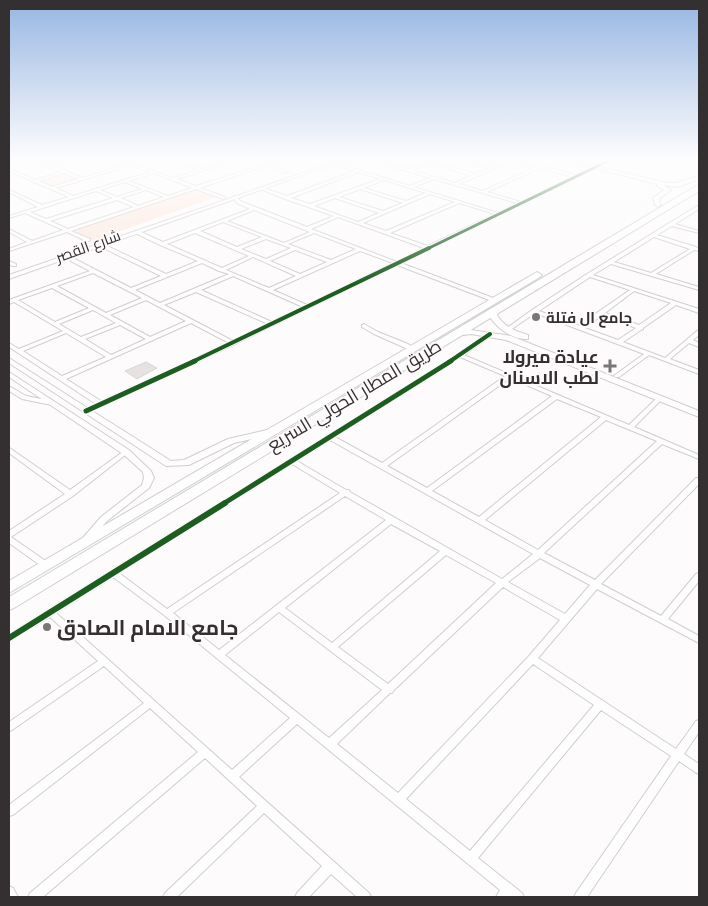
<svg xmlns="http://www.w3.org/2000/svg" width="708" height="906" font-family="Inter,Cairo,sans-serif">
<rect width="100%" height="100%" fill="#fdfbfc"/>
<g fill="#fce8dd">
<path d="M64 173 79 179 52 187 38 181Z"/>
<path d="M195 189 216 197 93 241 70 231Z"/>
</g>
<path fill="#e8e1e1" stroke="#d9d7d7" d="M146 362 157 368 137 379 125 371Z"/>
<g fill="none" stroke-linecap="round" stroke-linejoin="round">
<defs>
<g id="minor">
<path d="M14 159H19L9 162V160Z"/>
<path d="M30 159C36 158 40 163 46 163 53 163 60 159 67 159L66 160 49 164 82 178 128 164 116 159H120L173 178 199 170 170 160 169 159H173L203 169 236 159H240L177 179 196 186 281 159H285L269 165 288 172 285 173 265 166 200 188 225 197V199H223L196 189 71 231 90 239V241H86L67 232 9 251V249L27 242 9 232V229L32 241 63 230 25 213 9 218V216L38 207 9 192V190L42 205 69 197 9 171V169H10L35 180 61 172ZM132 165 150 172 73 196 56 188ZM64 173 78 179 52 187 39 181ZM154 173 192 188 168 196 129 181ZM125 182 142 189 117 197 100 190ZM146 190 164 197 138 206 121 198ZM96 191 113 198 46 219 30 212ZM117 200 134 207 68 229 50 221Z"/>
<path d="M366 159H371L408 169 437 159H441L440 160 434 162 475 174 489 168 456 160 455 159H460L492 167 508 160 506 159H511L576 175 610 159H614L401 263 496 299V301H492L397 265 235 344 86 413 84 412 83 411 84 410 96 404 9 347V343L19 349 63 331 14 302 9 304V300L90 271 65 258V256H69L131 288 161 276 99 246V244H103L166 274 198 261 160 245 135 233V231H139L163 242 250 209 237 203 233 197 235 196H236L240 201 307 227 334 216 285 199 258 188 261 187 287 196 355 171 332 164V162H333L410 186 430 178ZM512 161 536 167 483 191 459 184ZM431 163 471 176 455 183 412 170ZM540 168 573 177 521 202 487 192ZM359 172 380 179 310 204 291 198ZM434 179 517 203 498 213 414 187ZM384 180 426 193 406 201 364 188ZM360 189 403 203 383 211 339 197ZM430 194 455 202 386 231 363 223ZM335 198 379 213 358 222 314 206ZM459 203 495 214 428 246 390 233ZM254 210 310 232 284 243 227 221ZM338 217 424 248 397 262 311 229ZM223 222 262 237 237 247 200 231ZM195 233 249 256 222 268 167 244ZM314 233 356 249 331 260 288 244ZM266 239 291 248 266 259 241 249ZM295 250 327 262 300 274 270 261ZM360 251 393 263 307 305 273 290ZM253 257 296 276 269 288 226 270ZM202 263 219 271 229 274 160 303 135 290ZM93 273 142 298 106 313 57 286ZM233 276 303 307 272 322 201 290ZM52 288 89 308 55 322 18 300ZM196 292 268 324 233 341 164 305ZM146 300 186 321 150 337 110 315ZM93 310 116 323 81 337 59 324ZM191 323 229 343 101 401 66 379ZM120 325 146 339 111 355 85 339ZM66 333 106 357 62 376 23 351Z"/>
<path d="M697 206H699V209L675 224 699 231V233L672 226 657 235 696 247 699 249V251L694 250 656 274 699 287V290L611 264 593 275 699 309V313L676 305 643 328V329L641 330 623 342 665 358 697 331 699 330V335L693 340 699 343V347L689 343 670 359 699 370V374L649 355 619 377H615L614 376 615 375 644 354 535 313 509 331H505L504 330 532 310 587 274ZM654 237 690 249 651 273 614 262ZM590 277 630 290 598 312 580 326 539 311ZM634 291 671 303 639 325 605 313ZM602 315 636 328 618 340 585 328Z"/>
<path d="M9 261 16 264V266H12L9 264Z"/>
<path d="M364 324 378 332 408 344 415 349 412 351 410 350 374 334 362 327V325Z"/>
<path d="M490 332 492 333V335L464 355 629 425 658 397H662L663 398 634 427 699 455V459L662 444 544 553 595 580 696 478H699V484L601 584 661 616 696 574 699 573V581L668 619 699 636V643L597 589 538 658 676 749 696 721 699 720V732L684 754 699 764V774L695 772 679 761 587 897H574L576 893 671 756 601 710 478 858 522 893 524 897H496L500 890 297 724 239 777 369 893 371 897H357L331 874 309 897H295L297 893 322 866 264 813 177 897H163L165 893 257 806 205 758 43 897H28L30 893 198 752 150 708 13 815 9 816V805L144 703 104 666 12 730 9 731V722L98 661 50 617 9 641V634L458 354ZM460 357 505 376 382 463 335 437ZM510 378 552 396 427 488 387 466ZM557 399 601 417 479 517 432 491ZM606 420 657 441 538 550 485 520ZM330 440 533 554 502 579 350 492 349 490H346L297 461ZM292 464 340 493 167 609 119 573ZM345 496 386 520 219 650 173 613ZM391 524 440 551 332 643 285 608ZM446 555 496 583 388 684 338 647ZM540 558 590 585 565 614 508 582ZM113 577 164 615 290 718 232 770 56 613ZM503 587 560 620 529 656 398 793 337 744 390 693H392L394 690ZM279 612 382 690 329 738 225 655ZM533 664 594 705 470 851 406 799Z"/>
<path d="M9 386 26 396 52 401 55 403 52 405 22 399 9 391Z"/>
<path d="M9 448 11 449 70 490 124 451 126 450 129 452 73 496 11 537 50 564 51 566 50 568H44L9 543V531L65 494 9 453Z"/>
<path d="M9 886 13 888 18 897H9Z"/>
</g>
<g id="tertiary">
<path d="M343 159H348L9 279V275Z"/>
<path d="M557 159H563L668 183H676L699 176V179L677 187 664 185 671 190 659 199 661 205 658 207 655 205 653 198 664 190 657 186V184Z"/>
<path d="M9 358 171 461 184 460 228 439 267 430 271 433 270 435 234 443 189 465 166 466 9 363Z"/>
<path d="M9 372 129 450 151 471 154 478 149 488 107 521 90 542H82L81 540 101 517 142 485 144 478 143 472 123 454 9 377Z"/>
</g>
<g id="secondary">
<path d="M494 307H497L501 309 497 315C504 327 516 331 528 335V339C513 340 496 328 489 315Z"/>
<path d="M471 330 511 336 699 411V417L506 340 471 334 455 336 451 334 455 332Z"/>
</g>
<g id="trunk">
<path d="M696 186H699V191L14 608 9 610V597Z"/>
<path d="M537 272 542 275 540 277 9 593V581Z"/>
</g>
</defs>
<use href="#minor" stroke="#d0cecf" stroke-width="2"/>
<use href="#tertiary" stroke="#d0cecf" stroke-width="2"/>
<use href="#secondary" stroke="#d0cecf" stroke-width="2"/>
<use href="#trunk" stroke="#d0cecf" stroke-width="2"/>
<use href="#minor" fill="#fffeff" fill-rule="evenodd"/>
<use href="#tertiary" fill="#fffeff" fill-rule="evenodd"/>
<use href="#secondary" fill="#fffeff" fill-rule="evenodd"/>
<use href="#trunk" fill="#fffeff" fill-rule="evenodd"/>
<defs>
<path id="cycleway-far3" d="M427 249 612 159"/>
<g id="cycleway-far2">
<path d="M192 362 429 248"/>
<path d="M449 362 490 334"/>
</g>
<g id="cycleway-far1">
<path d="M86 411 195 361"/>
<path d="M223 504 451 361"/>
</g>
<path id="cycleway" d="M9 638 225 503"/>
</defs>
<use href="#cycleway-far3" stroke="#fefafc" stroke-width="5"/>
<use href="#cycleway-far2" stroke="#fefafc" stroke-width="6"/>
<use href="#cycleway-far1" stroke="#fefafc" stroke-width="8"/>
<use href="#cycleway" stroke="#fefafc" stroke-width="9"/>
<use href="#cycleway-far3" stroke="#1b5e20" stroke-width="3"/>
<use href="#cycleway-far2" stroke="#1b5e20" stroke-width="4"/>
<use href="#cycleway-far1" stroke="#1b5e20" stroke-width="5"/>
<use href="#cycleway" stroke="#1b5e20" stroke-width="6"/>
</g>
<linearGradient id="sky" x2="0" y2="1"><stop stop-color="#97b6e2"/><stop offset="0.56" stop-color="#fefdfe"/><stop offset="1" stop-color="#fefdfe" stop-opacity="0"/></linearGradient>
<rect width="708" height="285" fill="url(#sky)"/>
<g fill="#7a7779" stroke="#fefafc" stroke-width="2">
<circle cx="536" cy="317" r="5"/>
<path d="M607.5 358.5h5v5h5v5h-5v5h-5v-5h-5v-5h5z"/>
<circle cx="47" cy="627" r="5"/>
</g>
<g text-anchor="middle" dominant-baseline="central" stroke-width="4" stroke-linejoin="round" paint-order="stroke">
<g font-size="15" fill="#343032" stroke="#fefafc">
<text transform="translate(88 246) rotate(-20)">شارع القصر</text>
</g>
<g font-size="15" font-weight="bold" fill="#343032" stroke="#fefafc" text-anchor="start">
<text x="546" y="317">جامع ال فتلة</text>
</g>
<g font-size="18" font-weight="bold" fill="#343032" stroke="#fefafc" text-anchor="end">
<text x="599" y="356">عيادة ميرولا<tspan x="599" dy="21">لطب الاسنان</tspan></text>
</g>
<g font-size="18" fill="#343032" stroke="#fefafc">
<text transform="translate(354 395) rotate(-31)">طريق المطار الحولي السريع</text>
</g>
<g font-size="21" font-weight="bold" fill="#343032" stroke="#fefafc" text-anchor="start">
<text x="57" y="627">جامع الامام الصادق</text>
</g>
</g>
<rect width="708" height="906" fill="none" stroke="#343032" stroke-width="20"/>
</svg>
